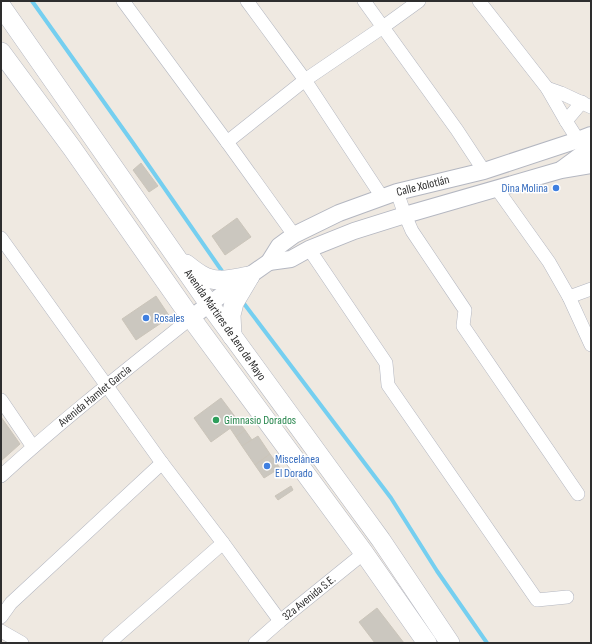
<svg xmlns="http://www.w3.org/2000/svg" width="592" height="644" font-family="'Sofia Sans Condensed',sans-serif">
<rect width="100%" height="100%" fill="#efe9e1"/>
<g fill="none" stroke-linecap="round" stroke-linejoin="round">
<g stroke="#75cff0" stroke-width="4">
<path d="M32 1 133 143 224 274"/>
<path d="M242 301 391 498 437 571 487 643"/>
</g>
</g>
<g fill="#cbc7bf" stroke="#cbc5ba">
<path d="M141 163 158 186 149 192 133 170Z"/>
<path d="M237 218 251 237 225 255 212 236Z"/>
<path d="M156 296 170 317 136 340 122 319Z"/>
<path d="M221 398 239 422 211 442 194 418Z"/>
<path d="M1 417 20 444 1 461Z"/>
<path d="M239 422 245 430 236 437 230 428Z"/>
<path d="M245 430 252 440 242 446 236 437Z"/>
<path d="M258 436 270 454 255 465 242 446Z"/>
<path d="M270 454 280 468 264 478 255 465Z"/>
<path d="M291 486 293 490 278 500 275 496Z"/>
<path d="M377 608 404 643H375L359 622Z"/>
</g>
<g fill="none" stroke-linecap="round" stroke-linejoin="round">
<defs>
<g id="minor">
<path d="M123 1 227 142 294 235"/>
<path d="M247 1 305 80 382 197"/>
<path d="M364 1 457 130 484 171"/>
<path d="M479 1 547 88 566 121 578 140"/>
<path d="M547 88 561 93 591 107"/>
<path d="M566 121 582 102"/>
<path d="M227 142 305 80 383 27 419 1"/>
<path d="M497 189 549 262 569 297 591 345"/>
<path d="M397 192 405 215 412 231 465 310 463 326 578 494"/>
<path d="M1 238 162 463 223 543 280 621"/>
<path d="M309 249 386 363 388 385 537 600 567 597"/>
<path d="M569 297 591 289"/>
<path d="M1 400 33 447"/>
<path d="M1 476C62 420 126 370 191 318"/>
<path d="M1 617 11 603 162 463"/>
<path d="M1 631 22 643"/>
<path d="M109 643 223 543"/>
<path d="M255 643 280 621 364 553"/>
</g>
<g id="tertiary">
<path d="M562 169 589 149 591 148"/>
<path d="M269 262 291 259 309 249 354 231 405 215 561 170 591 165"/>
<path d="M191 318 209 304 269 262 279 246 294 235 339 213 397 192 484 171 578 140 591 135"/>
</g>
<g id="secondary">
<path d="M1 6 209 304 381 540 450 643"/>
<path d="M1 52 72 148 191 318 364 553 427 643"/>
<path d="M186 264C196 272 206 280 219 280 227 281 242 277 250 276"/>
<path d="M232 336 231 315 234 303 250 276"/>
</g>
</defs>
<use href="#minor" stroke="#b4b7c1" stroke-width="14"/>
<use href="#tertiary" stroke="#b4b7c1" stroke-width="18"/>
<use href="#secondary" stroke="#b4b7c1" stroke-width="20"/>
<use href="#minor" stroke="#fff" stroke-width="13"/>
<use href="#tertiary" stroke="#fff" stroke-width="16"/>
<use href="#secondary" stroke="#fff" stroke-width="19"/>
</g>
<g fill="#3f7fe0" stroke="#fff" stroke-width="1.5">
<circle cx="556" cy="188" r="4"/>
<circle cx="146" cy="318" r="4"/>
<circle cx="267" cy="466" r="4"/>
</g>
<circle fill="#2e9e5b" stroke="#fff" stroke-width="1.5" cx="216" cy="420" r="4"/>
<g text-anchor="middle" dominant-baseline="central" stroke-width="3" stroke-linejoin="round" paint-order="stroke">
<g font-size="12" fill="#2e2e2e" stroke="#fff">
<text transform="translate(423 186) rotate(-14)">Calle Xolotlán</text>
<text transform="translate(225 325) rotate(55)">Avenida Mártires de 1ero de Mayo</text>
<text transform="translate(95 396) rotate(-39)">Avenida Hamlet García</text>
<text transform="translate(309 598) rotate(-39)">32a Avenida S.E.</text>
</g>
<g font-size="12" fill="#366cbe" stroke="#fff" text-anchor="start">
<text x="548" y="188" text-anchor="end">Dina Molina</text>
<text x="154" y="318">Rosales</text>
<text x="275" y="459">Miscelánea<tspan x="275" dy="14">El Dorado</tspan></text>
</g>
<g font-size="12" fill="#27864d" stroke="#fff" text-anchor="start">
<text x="224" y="420">Gimnasio Dorados</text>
</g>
</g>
<rect width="592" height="644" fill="none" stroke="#2e2e2e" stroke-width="4"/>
</svg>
